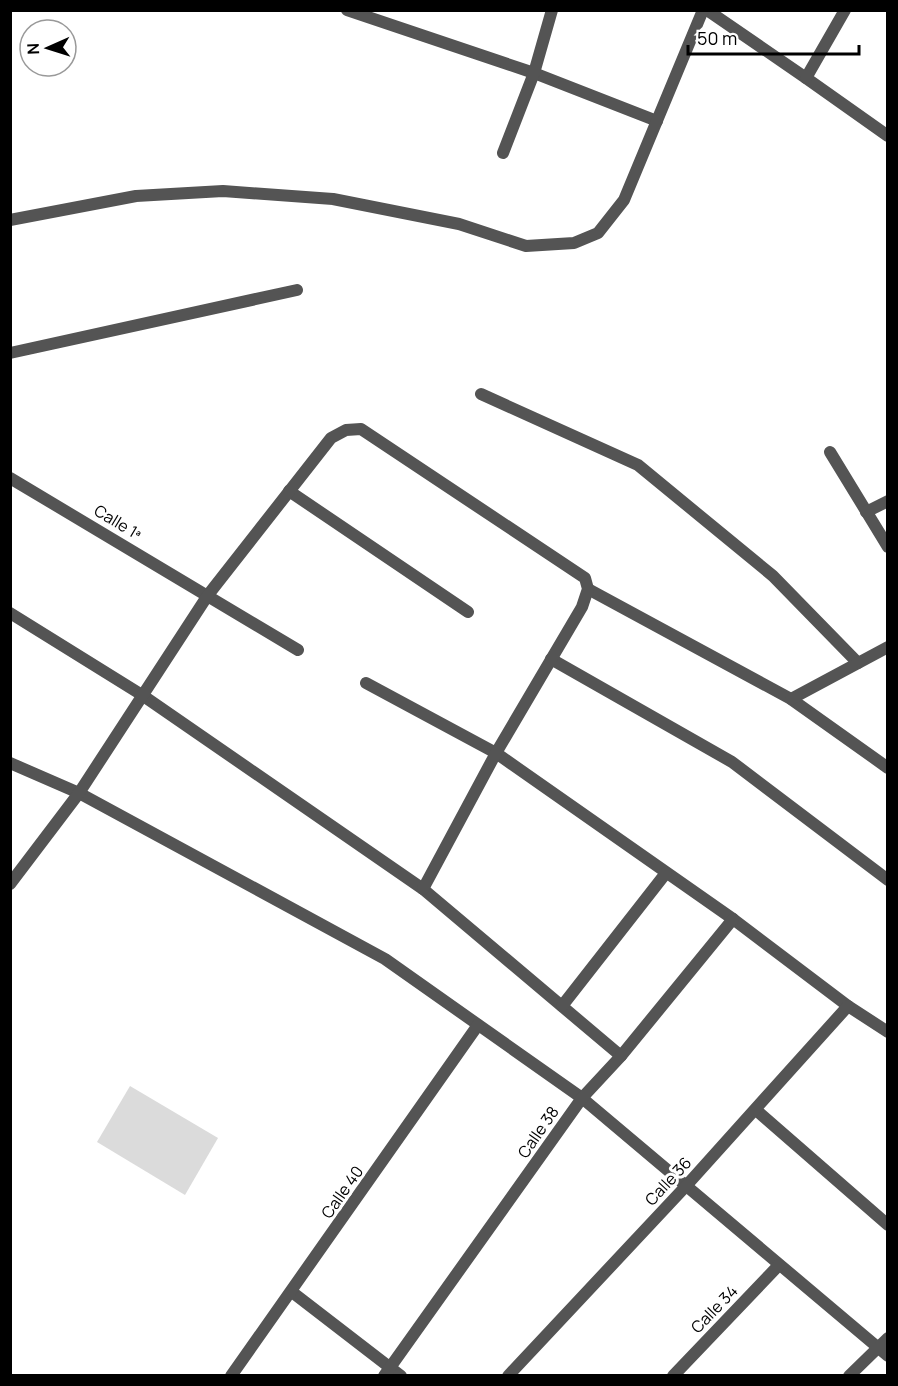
<svg xmlns="http://www.w3.org/2000/svg" width="898" height="1386" font-family="Manrope,sans-serif">
<rect width="100%" height="100%" fill="#fff"/>
<path fill="#dbdbdb" d="M130 1086 218 1138 185 1195 97 1142Z"/>
<g fill="none" stroke-linecap="round" stroke-linejoin="round">
<g stroke="#545454" stroke-width="12">
<path d="M347 10 534 73 657 121"/>
<path d="M707 10 806 78 888 136"/>
<path d="M806 78 845 10"/>
<path d="M503 153 534 73 552 10"/>
<path d="M10 220 136 196 223 191 333 199 459 224 526 246 574 243 598 233 624 200 703 10"/>
<path d="M10 353 297 290"/>
<path d="M481 394 638 465 773 576 858 663"/>
<path d="M830 452 888 547"/>
<path d="M10 478 298 650"/>
<path d="M289 491 468 612"/>
<path d="M866 512 888 501"/>
<path d="M588 589 791 699 888 768"/>
<path d="M10 613 142 695 423 889 621 1056"/>
<path d="M551 659 732 762 888 880"/>
<path d="M366 683 496 753 733 919 848 1006 888 1032"/>
<path d="M791 699 888 647"/>
<path d="M10 763 79 793 385 959 582 1098 888 1356"/>
<path d="M10 884 79 793 208 595 331 438 346 430 361 429 585 578 588 589 582 607 496 753 423 889"/>
<path d="M562 1006 666 873"/>
<path d="M756 1110 888 1225"/>
<path d="M292 1292 401 1376"/>
<path d="M231 1376 478 1025"/>
<path d="M384 1376 582 1098 621 1056 733 919"/>
<path d="M508 1376 686 1186 848 1006"/>
<path d="M673 1376 779 1265"/>
<path d="M849 1376 888 1338"/>
</g>
</g>
<g text-anchor="middle" dominant-baseline="central" stroke-width="6" stroke-linejoin="round" paint-order="stroke">
<g font-size="16" fill="#000" stroke="#fff">
<text transform="translate(118 522) rotate(31)">Calle 1ª</text>
<text transform="translate(538 1132) rotate(-55)">Calle 38</text>
<text transform="translate(668 1181) rotate(-47)">Calle 36</text>
<text transform="translate(342 1192) rotate(-55)">Calle 40</text>
<text transform="translate(714 1309) rotate(-46)">Calle 34</text>
</g>
</g>
<rect width="898" height="1386" fill="none" stroke="#000000" stroke-width="24"/>
<g transform="translate(48 48) rotate(267)"><circle r="28" fill="#ffffff" stroke="#999999" stroke-width="1.5"/>
<path d="M0-4.5L10 22L0 15L-10 22Z" fill="#000000"/>
<text y="-9" font-size="16" font-weight="bold" text-anchor="middle" fill="#000000">N</text>
</g>
<path d="M688 45v9h171v-9" fill="none" stroke="#000000" stroke-width="3"/>
<text x="697" y="45" font-size="18" fill="#000000" stroke="#ffffff" stroke-width="4.5" paint-order="stroke">50 m</text>
</svg>
